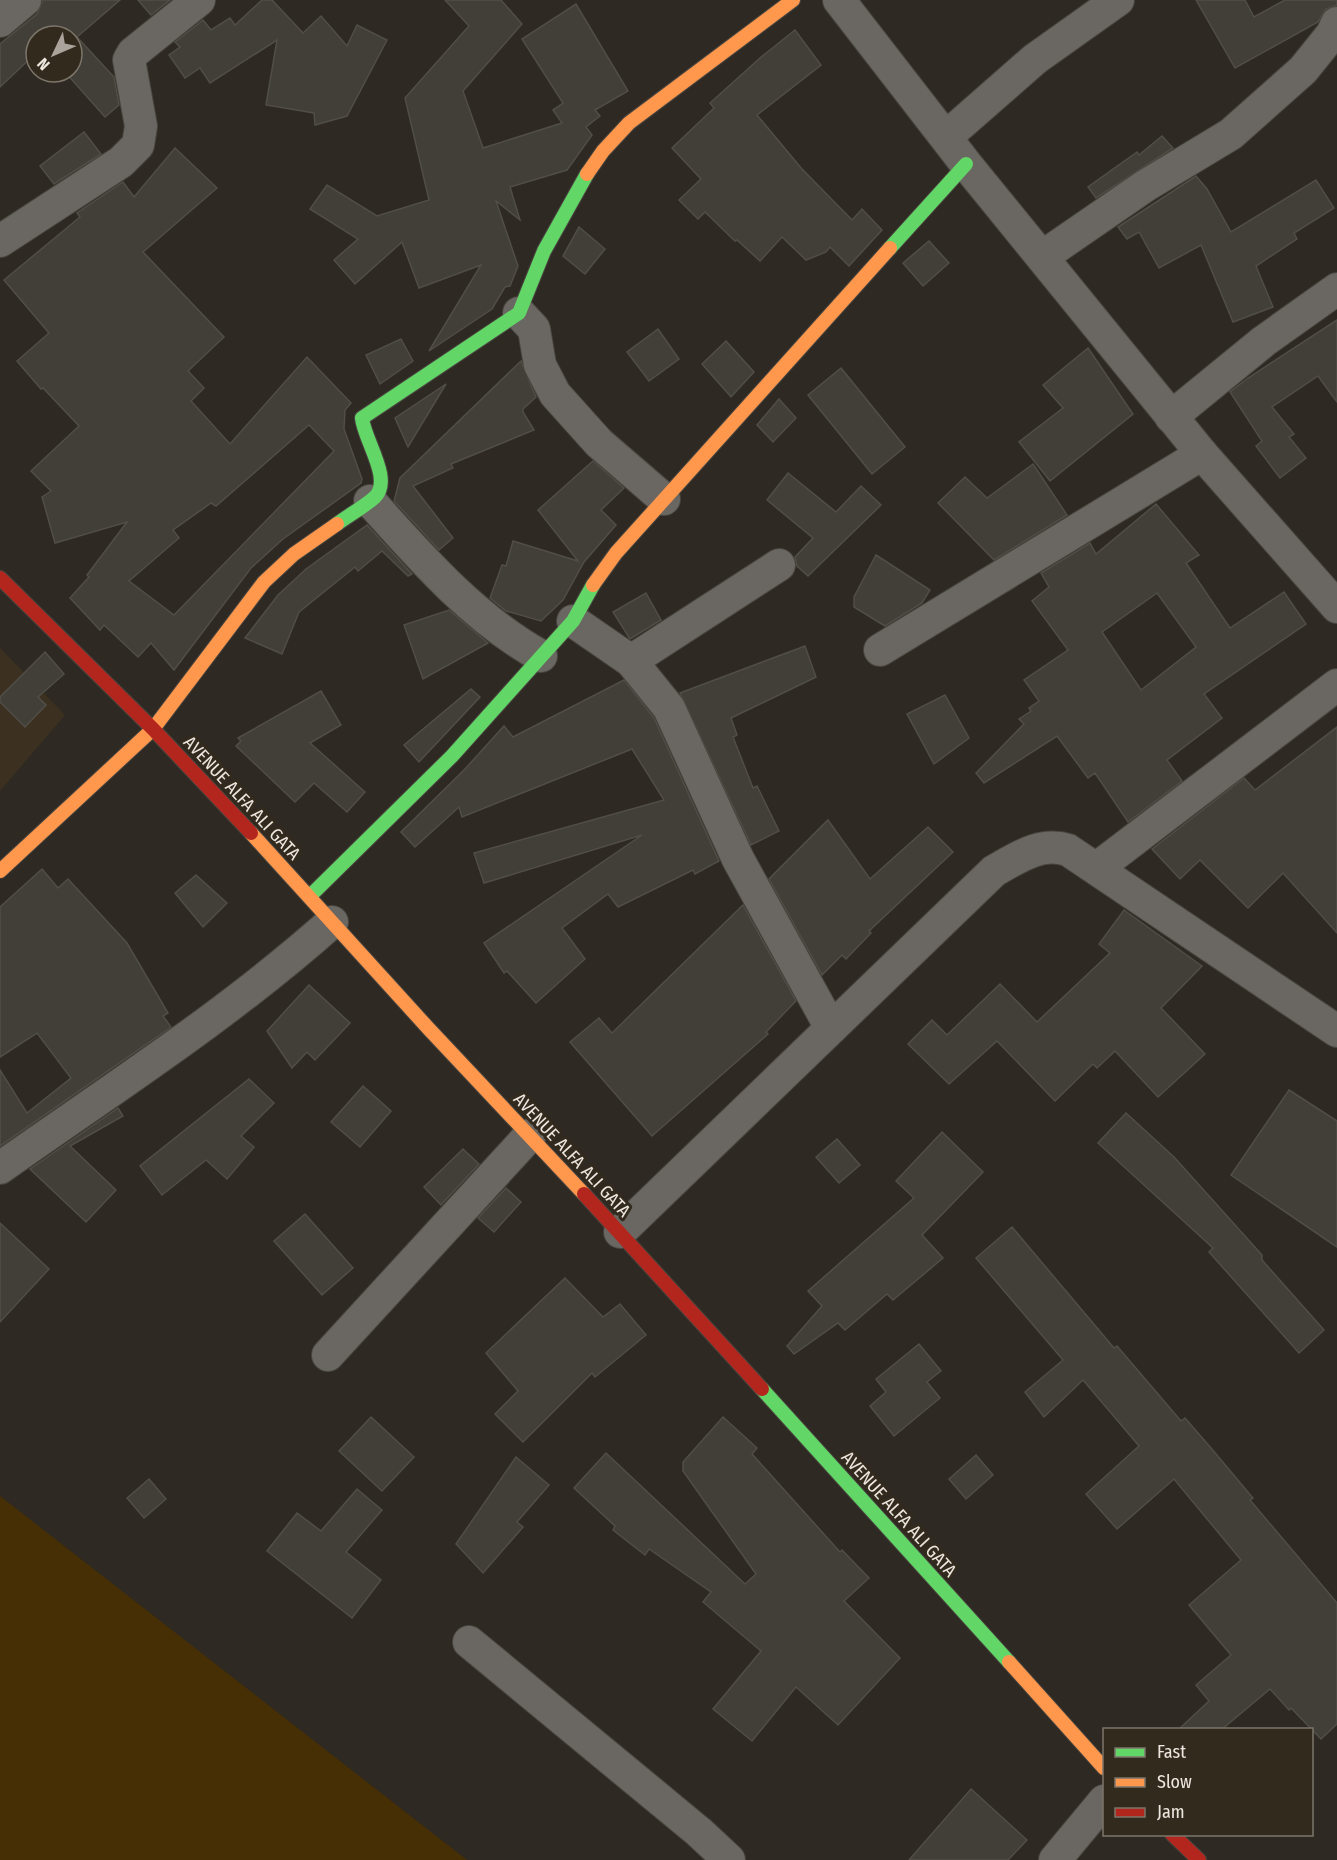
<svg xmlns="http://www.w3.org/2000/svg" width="1337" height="1860" font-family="'Fira Sans Condensed',sans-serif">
<rect width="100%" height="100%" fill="#2e2923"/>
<path fill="#3c3120" d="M0 648 65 715 0 791Z"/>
<path fill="#472f05" d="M0 1496 467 1860H0Z"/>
<g fill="#423e38" stroke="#514d47" stroke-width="1.5" fill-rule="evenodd">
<path d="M43 0H120L77 37 114 77 119 105 105 117 65 72H72V36H36V53L0 87V44L37 14Z"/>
<path d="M138 0H170L151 15Z"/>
<path d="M262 0H272L303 33 321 16 347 46 357 25 387 40 347 116 315 125 314 113 266 105 277 40 210 83 200 68 185 78 169 55 180 47 175 42 203 20 211 30 230 18 235 25Z"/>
<path d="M445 0H501L522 24 463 91 483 148 562 123 553 110 563 103 522 39 576 4 628 91 595 110 600 116 586 127 592 135 567 170 510 187 520 220 496 201 518 266 510 286 505 287 492 309 429 351 481 265 419 288 402 242 355 284 334 260 358 239 310 209 327 185 377 216 429 200 405 98 469 26Z"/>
<path d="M1196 0H1245L1254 17 1285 0H1337V5L1326 9 1318 22 1235 68Z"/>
<path d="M795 30 821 65 757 115 802 169 852 220 862 209 882 230 849 266 830 247 826 252 806 260 782 237 760 261 737 240 735 241 705 212 698 219 679 200 701 179 672 148 714 108 710 103 760 58Z"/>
<path d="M84 132 101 154 54 184 40 166Z"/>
<path d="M1162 136 1173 148 1096 198 1088 187 1137 152 1139 155Z"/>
<path d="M175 148 217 188 143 252 224 337 188 371 204 388 191 401 230 444 307 357 351 403 345 410 344 429 362 479 361 483 283 539 251 568 174 670 151 643 138 657 104 625 100 630 70 598 89 577 87 575 127 522 55 543 42 497 51 491 31 471 79 426 43 388 41 389 17 361 49 333 4 280 80 217 77 213 123 182 134 197ZM309 425 334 451 174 615 129 581 179 538 173 530 211 503 216 506Z"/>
<path d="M1196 176 1207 189 1231 232 1316 180 1334 208 1294 233 1297 239 1256 266 1273 307 1233 322 1201 245 1159 268 1139 232 1127 239 1118 227Z"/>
<path d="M579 227 605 249 585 274 563 256Z"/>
<path d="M929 241 949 263 923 286 903 263Z"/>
<path d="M1337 320V402L1318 376 1272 407 1294 434 1289 437 1306 458 1280 478 1256 446 1262 441 1230 392 1248 378Z"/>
<path d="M658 329 679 359 649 381 627 352Z"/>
<path d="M401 339 413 361 380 384 366 355Z"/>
<path d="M726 341 754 372 731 397 702 364Z"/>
<path d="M1088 348 1133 414 1050 481 1019 442 1063 408 1043 385Z"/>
<path d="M521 361 536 397 523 409V412L534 430 451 464 453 468 413 486 453 538 439 550 394 501 400 478Z"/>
<path d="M841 368 905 447 872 474 808 395Z"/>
<path d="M446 384 408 447 395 418Z"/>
<path d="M779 399 796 418 773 442 757 425Z"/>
<path d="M593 461 624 488 601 510 616 525 584 562 563 600 541 621 506 611 490 598 502 565 506 566 513 541 578 561 538 510Z"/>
<path d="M1033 464 1067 515 994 560 938 503 965 477 987 498Z"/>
<path d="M788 473 836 512 861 486 881 505 808 576 797 566 795 557 813 538 767 500Z"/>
<path d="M1156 504 1199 555 1186 563 1230 628 1284 592 1306 624 1204 694 1222 718 1167 760 1182 781 1128 822 1095 773 1088 778 1057 736 984 783 976 773 1024 724 1019 719 1031 711 1029 708 1039 701 1024 680 1068 650 1032 601 1049 587 1041 573 1090 543 1096 554ZM1157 593 1196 647 1141 690 1102 632Z"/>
<path d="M367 525 412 574 408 576 382 551 358 571 355 567 299 612 282 654 245 638 278 595 306 569Z"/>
<path d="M876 555 930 590 922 603 885 626 854 607V597Z"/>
<path d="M646 593 661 620 630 639 613 612Z"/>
<path d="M449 610 488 643 423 679 404 625Z"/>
<path d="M805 646 816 677 731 718 737 735 733 737 753 788 757 786 779 831 751 845 680 693Z"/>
<path d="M45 652 64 674 38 697 46 705 25 727 0 702V697Z"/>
<path d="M624 680 654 718 719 861 695 874 693 870 618 907 608 894 562 928 585 959 536 1003 507 971 504 973 484 943 642 835 484 883 474 853 664 800 632 749 462 817 459 807 415 847 401 832 465 769 504 726 513 737Z"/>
<path d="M471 689 480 697 419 762 404 745Z"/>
<path d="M321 691 341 725 310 743 365 792 347 812 314 783 295 802 236 746 241 741 238 738Z"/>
<path d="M945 695 969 738 934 764 907 714Z"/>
<path d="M1337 727V933L1283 873 1248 908 1200 860 1180 879 1152 849 1244 778 1255 790Z"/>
<path d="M828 820 870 879 928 827 953 852 869 931 871 933 846 959 842 955 822 975 769 879Z"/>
<path d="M42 869 58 888 68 879 127 943 168 1013 163 1016 171 1027 0 1146V1070L27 1113 71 1078 37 1033 0 1057V907Z"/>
<path d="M196 875 227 903 203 927 175 893Z"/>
<path d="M743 905 796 1001 766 1032 768 1034 652 1136 570 1042 599 1018 612 1033Z"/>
<path d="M1124 910 1202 966 1161 1008 1205 1054 1158 1097 1115 1051 1097 1068 1093 1064 1055 1101 997 1041 949 1084 908 1044 932 1020 947 1035 1000 984 1037 1022 1110 953 1099 944Z"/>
<path d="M309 985 350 1023 315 1060 307 1052 292 1068 267 1031Z"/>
<path d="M249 1079 274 1103 241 1136 254 1147 227 1179 206 1160 162 1195 140 1166Z"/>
<path d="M363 1086 391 1111 360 1147 331 1122Z"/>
<path d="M1289 1090 1337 1121V1247L1231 1175Z"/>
<path d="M118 1108 123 1116 70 1146 116 1190 86 1222 30 1169Z"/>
<path d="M1126 1113 1174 1157 1262 1255V1260L1324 1330 1299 1353 1209 1252 1213 1248 1098 1143Z"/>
<path d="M942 1132 983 1172 922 1235 943 1258 893 1300 887 1294 845 1330 838 1323 794 1354 787 1346 822 1306 808 1291 914 1198 896 1181Z"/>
<path d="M837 1139 860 1165 839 1183 816 1157Z"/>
<path d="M463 1149 479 1164 441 1205 424 1187Z"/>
<path d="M506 1188 521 1202 494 1232 478 1218Z"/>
<path d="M305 1214 353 1268 322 1295 274 1241Z"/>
<path d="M0 1223 49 1269 0 1322Z"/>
<path d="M1012 1227 1114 1348 1117 1346 1181 1421 1185 1418 1211 1448 1253 1498 1250 1500 1337 1603V1724L1321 1739 1291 1708 1289 1710 1270 1689 1221 1730H1178L1209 1701 1196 1685 1231 1655 1189 1605 1241 1560 1174 1479 1117 1529 1086 1494 1139 1446 1083 1380 1044 1417 1025 1392 1063 1360 976 1258Z"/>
<path d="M565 1278 603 1317 620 1304 646 1335 595 1377 592 1373 523 1442 495 1414 518 1391 486 1353Z"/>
<path d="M919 1344 941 1371 927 1382 940 1398 894 1436 870 1406 886 1392 876 1379Z"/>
<path d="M371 1417 414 1457 382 1491 339 1451Z"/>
<path d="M723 1417 757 1448 752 1454 840 1552 842 1550 869 1578 844 1601 900 1658 838 1725 796 1687 752 1741 713 1709 761 1651 703 1602 711 1592 649 1549 645 1555 613 1530 615 1526 574 1488 606 1453 745 1584 756 1574 683 1471V1462Z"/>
<path d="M976 1455 993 1475 966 1499 949 1479Z"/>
<path d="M516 1457 549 1485 517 1522 523 1527 483 1573 456 1544Z"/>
<path d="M149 1479 166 1499 144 1518 127 1498Z"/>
<path d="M357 1489 382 1510 346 1552 381 1580 352 1618 267 1551 297 1513 321 1531Z"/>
<path d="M971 1789 1027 1840 1008 1860H909Z"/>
</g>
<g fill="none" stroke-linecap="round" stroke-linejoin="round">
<defs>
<g id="street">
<path d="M839 0 966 164 1202 454 1337 607"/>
<path d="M0 21 25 0"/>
<path d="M946 137 1035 59 1118 0"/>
<path d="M0 241 121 162 138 145 141 126 129 60 133 53 199 0"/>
<path d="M1042 257 1145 186 1231 134 1303 70 1332 34 1337 23"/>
<path d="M519 313 534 329 540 365 555 394 599 443 664 499"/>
<path d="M1171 417 1264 341 1337 289"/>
<path d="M370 501C420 557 474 619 541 656"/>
<path d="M573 621 631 661 669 708 738 859 831 1028"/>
<path d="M880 650 1202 454"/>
<path d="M631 661 779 565"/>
<path d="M1097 868 1337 685"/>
<path d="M0 1168C112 1089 229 1014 332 922"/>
<path d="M620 1232 994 871C1017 858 1041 841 1068 850L1337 1031"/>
<path d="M328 1355 530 1135"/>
<path d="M469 1642 699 1832 729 1860"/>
<path d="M1055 1860 1104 1801"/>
</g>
<g id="fast">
<path d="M890 248 966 164"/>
<path d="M337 524C349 515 364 507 375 497 393 479 364 440 362 418L519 313 544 251 587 174"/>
<path d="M310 896 452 756 573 621 593 585"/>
<path d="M762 1389 1009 1662"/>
</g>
<g id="slow">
<path d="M587 174 603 151 629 123 793 0"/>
<path d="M593 585 616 553 890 248"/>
<path d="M251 833 428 1028 584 1194"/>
<path d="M0 871 153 729 264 582 294 554 337 524"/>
<path d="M1009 1662 1104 1768"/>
</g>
<g id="jam">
<path d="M0 578 153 729 251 833"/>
<path d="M584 1194 762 1389"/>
<path d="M1172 1834 1199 1860"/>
</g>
</defs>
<use href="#street" stroke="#49453f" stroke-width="34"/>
<use href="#fast" stroke="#49453f" stroke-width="16"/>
<use href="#slow" stroke="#49453f" stroke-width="16"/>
<use href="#jam" stroke="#49453f" stroke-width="16"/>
<use href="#street" stroke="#6a6762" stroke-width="32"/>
<use href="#fast" stroke="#63d668" stroke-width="14"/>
<use href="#slow" stroke="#ff974d" stroke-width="14"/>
<use href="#jam" stroke="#b3261e" stroke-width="14"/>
</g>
<g text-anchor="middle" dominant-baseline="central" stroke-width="6" stroke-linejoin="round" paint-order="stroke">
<g font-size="18" fill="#ece7df" stroke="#332a1e">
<text transform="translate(242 798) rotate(47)">AVENUE ALFA ALI GATA</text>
<text transform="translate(572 1155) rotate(47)">AVENUE ALFA ALI GATA</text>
<text transform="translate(899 1514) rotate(48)">AVENUE ALFA ALI GATA</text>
</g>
</g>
<rect x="1103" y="1728" width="210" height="108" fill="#332a1e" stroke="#7d766b" stroke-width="1.5"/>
<rect x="1115" y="1748" width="30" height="9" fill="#63d668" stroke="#7d766b" stroke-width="1.5"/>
<text x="1157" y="1758" font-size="18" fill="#ece7df">Fast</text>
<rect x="1115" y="1778" width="30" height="9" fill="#ff974d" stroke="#7d766b" stroke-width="1.5"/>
<text x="1157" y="1788" font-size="18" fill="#ece7df">Slow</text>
<rect x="1115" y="1808" width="30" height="9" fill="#b3261e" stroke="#7d766b" stroke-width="1.5"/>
<text x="1157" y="1818" font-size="18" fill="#ece7df">Jam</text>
<g transform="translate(54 54) rotate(226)"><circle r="28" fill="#332a1e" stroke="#7d766b" stroke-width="1.5"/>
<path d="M0-4.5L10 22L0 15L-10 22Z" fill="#aaa49d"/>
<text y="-9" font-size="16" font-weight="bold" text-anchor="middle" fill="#ece7df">N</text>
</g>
</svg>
